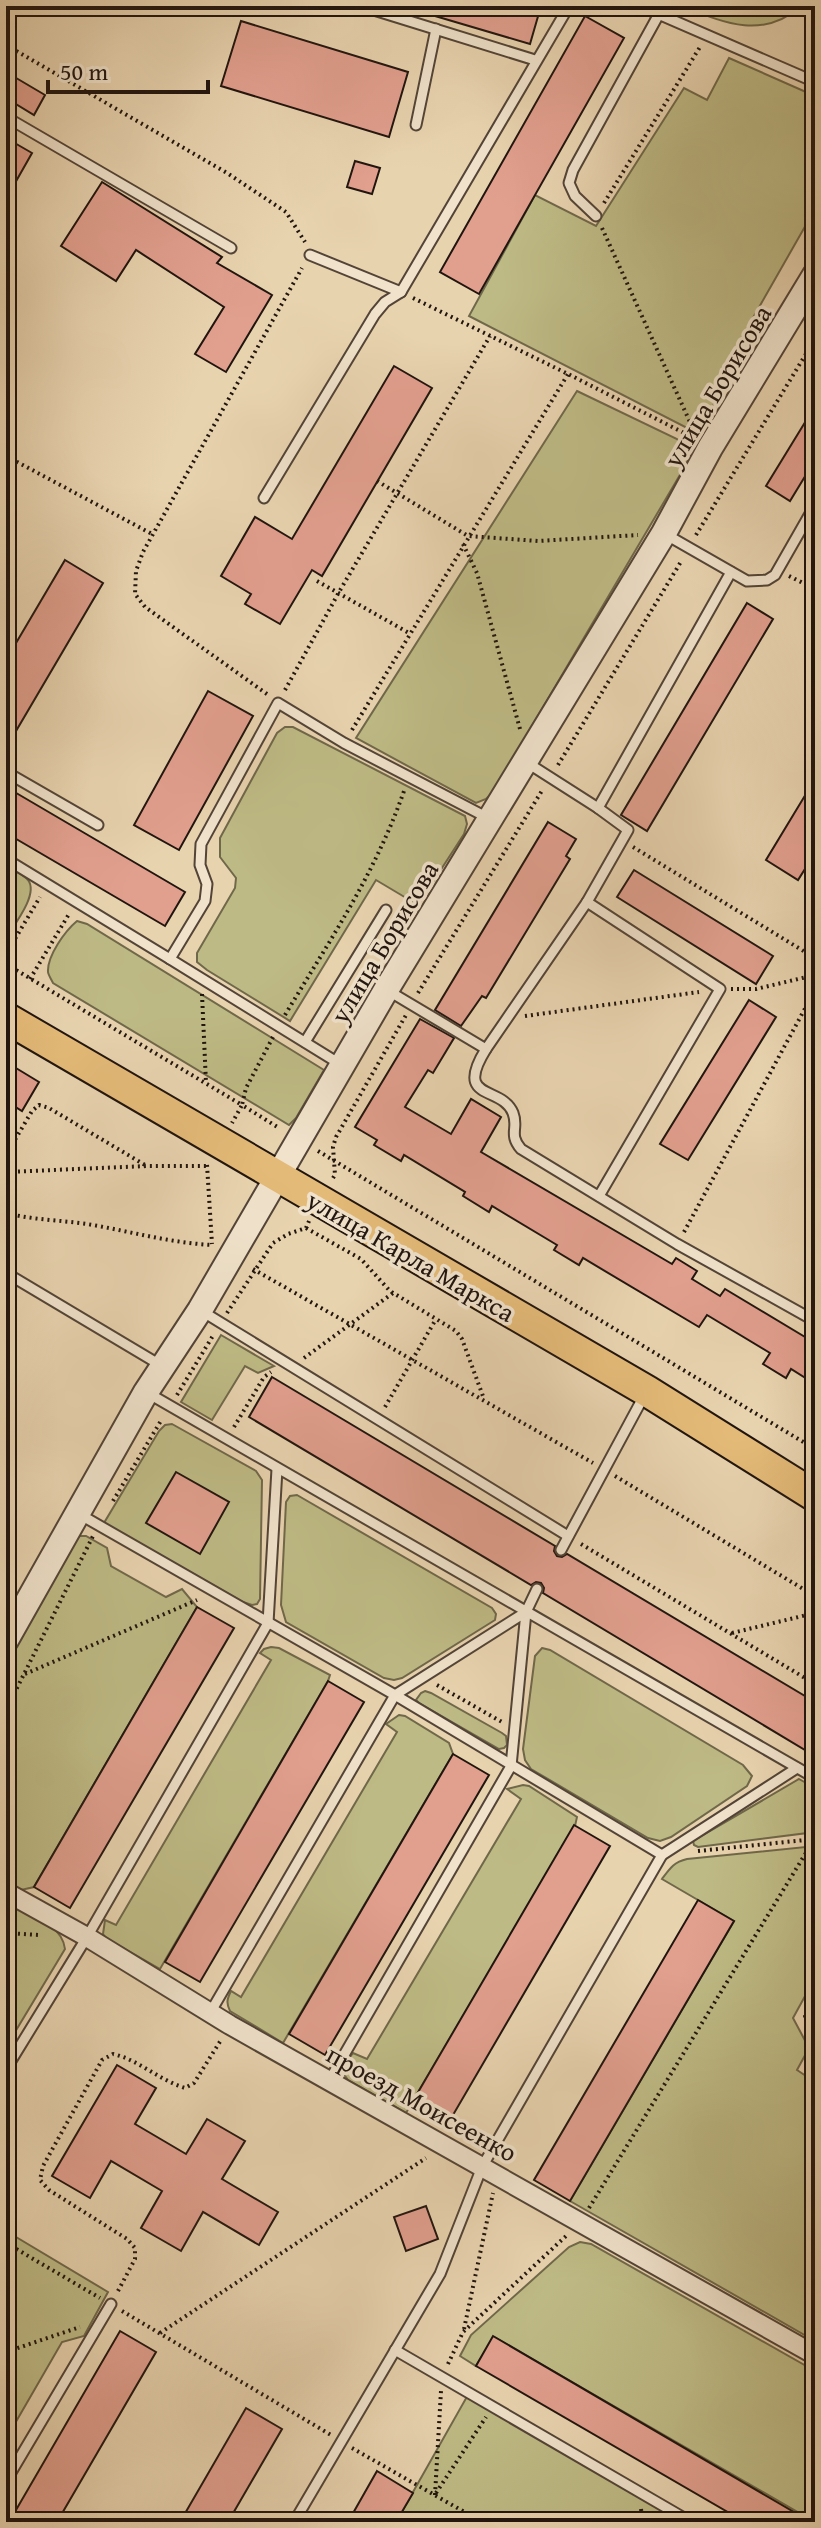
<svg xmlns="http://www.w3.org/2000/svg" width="821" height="2528" font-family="'Gentium Book Plus',serif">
<rect width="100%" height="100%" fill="#e8d3af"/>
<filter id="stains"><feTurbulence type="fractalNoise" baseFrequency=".0025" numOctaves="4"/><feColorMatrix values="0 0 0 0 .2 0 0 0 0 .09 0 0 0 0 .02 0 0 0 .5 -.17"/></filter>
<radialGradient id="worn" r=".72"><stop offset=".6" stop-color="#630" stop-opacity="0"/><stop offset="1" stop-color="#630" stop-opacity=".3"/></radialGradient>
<g fill="#beba85" stroke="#70684a" stroke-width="2">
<path d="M682 6H801C763 40 724 23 682 6Z"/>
<path d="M729 58 815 96V209L729 360 706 427 701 431 691 430 469 316 535 195 596 226 684 88 707 100Z"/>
<path d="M577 391 677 439 689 451 687 463 493 792 486 799 476 803 356 738Z"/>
<path d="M285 727H293L465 816 467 824 464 834 418 905 376 880 290 1021 207 970 197 962V953L235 888 236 878 220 857V838L277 733Z"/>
<path d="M6 865C13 870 23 874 28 880 39 894 14 925 6 938Z"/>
<path d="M77 921 87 924 324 1070 296 1118 289 1125 53 983C52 981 48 974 48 972 47 956 65 931 77 921Z"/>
<path d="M221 1335 274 1366 258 1373 245 1366 212 1420 181 1402Z"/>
<path d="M172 1424 256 1471 262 1480 260 1599 257 1604 252 1605 243 1602 104 1523 159 1431 165 1425Z"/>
<path d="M297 1495 492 1608 496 1614 495 1620 402 1678 394 1680 384 1678 286 1622 281 1605 286 1502 290 1496Z"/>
<path d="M80 1536H86L107 1548 111 1566 166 1597 182 1589 197 1607 34 1887 21 1890 6 1882V1660L69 1544Z"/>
<path d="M271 1647 279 1648 330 1675 328 1681 160 1969 106 1938 103 1934 105 1920 116 1925 271 1660 260 1653 264 1649Z"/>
<path d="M542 1648 550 1650 743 1765 752 1776 747 1786 671 1837 660 1841 648 1838 531 1769 525 1760 523 1749 535 1656Z"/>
<path d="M425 1691 431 1693 502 1733 506 1736 507 1745 504 1748 499 1749 419 1703 416 1700 421 1693Z"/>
<path d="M399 1715 405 1716 449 1743 453 1754 283 2043 230 2011C226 2003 227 1999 231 1991L241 1997 397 1732 386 1724Z"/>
<path d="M799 1779 815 1788V1832L698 1847 694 1845 693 1841Z"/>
<path d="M523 1785 529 1786 577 1817 575 1826 406 2113 348 2080 343 2073 345 2064 353 2053 367 2059 521 1799 507 1789Z"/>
<path d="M815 1846V1978L793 2018 809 2048 797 2070 815 2082V2341L570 2201 734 1921 662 1879C670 1868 674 1862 687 1859Z"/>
<path d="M6 1901C27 1913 62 1923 65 1949L9 2042 6 2040Z"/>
<path d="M6 2231 108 2292 84 2336 62 2342 6 2439Z"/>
<path d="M580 2242 591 2244 815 2371V2522L494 2337 476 2366 460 2356 471 2335 569 2247Z"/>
<path d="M469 2393 691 2522H396Z"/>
</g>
<g fill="#e19f8e" stroke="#21150f" stroke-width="2">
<path d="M418 6H541L530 44 418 11Z"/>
<path d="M585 16 624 38 479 294 440 272Z"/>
<path d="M241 21 408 72 389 137 221 86Z"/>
<path d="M6 72 45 95 34 115 6 98Z"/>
<path d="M6 138 32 153 6 199Z"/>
<path d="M355 161 380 168 372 194 347 187Z"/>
<path d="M102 182 222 257 217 263 272 295 226 372 195 354 224 307 136 250 116 281 61 246Z"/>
<path d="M394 366 432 388 322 576 312 570 280 624 245 604 251 594 221 576 255 517 292 539Z"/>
<path d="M815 406V460L790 501 766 486Z"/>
<path d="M65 560 103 583 6 748V660Z"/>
<path d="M747 603 773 619 647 831 621 815Z"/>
<path d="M208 691 253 716 179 850 134 825Z"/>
<path d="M815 779V853L798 880 766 860Z"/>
<path d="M6 787 185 892 165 926 6 833Z"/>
<path d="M548 822 576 839 566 856 570 859 486 998 482 996 461 1026 435 1010Z"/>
<path d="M634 870 773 956 756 984 617 897Z"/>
<path d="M749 1000 776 1017 688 1160 660 1144Z"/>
<path d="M420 1019 454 1038 433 1073 428 1070 405 1107 451 1134 471 1099 501 1117 481 1152 672 1264 676 1258 697 1271 692 1279 720 1296 725 1289 815 1343V1384L791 1369 786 1378 763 1364 770 1353 707 1315 699 1327 583 1258 579 1265 554 1250 557 1245 492 1206 489 1212 463 1196 465 1192 404 1155 401 1161 374 1145 377 1140 355 1127Z"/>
<path d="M6 1062 39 1082 22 1111 6 1101Z"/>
<path d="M272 1377 555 1546 554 1551 557 1556 562 1557 567 1554 815 1702V1756L543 1593 544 1588 541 1583 536 1582 531 1585 249 1417Z"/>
<path d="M176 1472 229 1502 200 1554 146 1523Z"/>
<path d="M197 1607 234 1628 70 1908 34 1887Z"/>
<path d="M328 1681 364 1702 200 1982 165 1962Z"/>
<path d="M453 1754 489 1775 325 2055 289 2034Z"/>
<path d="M574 1825 610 1846 446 2127 410 2106Z"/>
<path d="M698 1900 734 1921 570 2201 534 2180Z"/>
<path d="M117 2065 156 2088 135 2124 186 2154 207 2119 245 2141 222 2179 278 2212 259 2245 203 2212 181 2251 141 2228 162 2191 111 2161 90 2198 52 2176Z"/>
<path d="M426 2206 438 2239 406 2251 394 2217Z"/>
<path d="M120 2331 156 2352 57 2522H9Z"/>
<path d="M493 2336 811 2522H745L476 2366Z"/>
<path d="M246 2408 282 2429 228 2522H180Z"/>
<path d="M377 2471 413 2493 396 2522H348Z"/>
</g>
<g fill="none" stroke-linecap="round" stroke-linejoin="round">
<defs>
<g id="service">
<path d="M640 6 815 82"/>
<path d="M364 7 535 60"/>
<path d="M6 117 231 248"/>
<path d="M416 125 436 29"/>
<path d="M596 216 575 196 569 183 573 170 659 14"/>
<path d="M310 255 401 292"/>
<path d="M264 498 375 314 385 302 401 292 569 6"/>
<path d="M665 534 747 581 767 580 775 575 815 505"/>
<path d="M526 762 598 808 628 830 587 902 720 989 599 1196"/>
<path d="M6 772 98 825"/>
<path d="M598 808 731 572"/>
<path d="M6 859 170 959"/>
<path d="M387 990 486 1049C453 1102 502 1085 513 1113 519 1128 508 1134 521 1149L677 1244 815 1321"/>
<path d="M305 1042 386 910"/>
<path d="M486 1049 587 902"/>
<path d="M340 1064 170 959 205 901 207 884 200 865 201 844 278 703 344 743 490 819"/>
<path d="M6 1273 162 1366"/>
<path d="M200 1310 568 1536"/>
<path d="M146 1392 815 1778"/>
<path d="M79 1514 395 1695 662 1855 797 1768"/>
<path d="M561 1550 645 1394"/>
<path d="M526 1612 537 1589"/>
<path d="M210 2013 395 1695 526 1612 511 1766 329 2081"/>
<path d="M6 2069 87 1937 268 1623 277 1469"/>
<path d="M395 2350 691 2522"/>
<path d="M6 2481 111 2304"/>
<path d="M294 2522 440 2274 482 2167 662 1855"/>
</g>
<path id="minor" d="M6 1892 87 1937 230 2025 815 2355"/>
<path id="tertiary" d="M6 1640 146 1392 200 1310 386 990 664 533 710 448 815 275"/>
<path id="primary" d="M6 1018 647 1391 815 1496"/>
</defs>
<use href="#service" stroke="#534437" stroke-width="13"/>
<use href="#minor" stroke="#534437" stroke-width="22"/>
<use href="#tertiary" stroke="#534437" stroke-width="28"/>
<use href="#primary" stroke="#21150f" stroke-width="34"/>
<g stroke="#21150f" stroke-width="4" stroke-dasharray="2 4" stroke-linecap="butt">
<path d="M6 45 227 173 286 212 305 242"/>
<path d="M604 203 700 47"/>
<path d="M602 228 694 431"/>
<path d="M413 298 568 374 692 437"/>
<path d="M6 456 152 534"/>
<path d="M377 481 468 536 538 541 638 535"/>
<path d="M696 535 815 339"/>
<path d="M463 544 477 573 520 729"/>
<path d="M789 576 815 589"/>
<path d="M317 581 409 633"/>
<path d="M285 690 339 592 490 336"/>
<path d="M267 694 145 607 135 594 136 571 143 552 302 268"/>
<path d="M352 730 568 374"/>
<path d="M558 765 682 560"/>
<path d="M633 847 815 958"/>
<path d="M6 954 40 897"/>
<path d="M6 964 242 1105 232 1123"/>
<path d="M30 979 69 914"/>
<path d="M731 989H756L815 975"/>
<path d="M418 993 543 789"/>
<path d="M202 994 206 1083"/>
<path d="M285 1015C330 940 375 874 404 791"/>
<path d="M525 1016 699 992"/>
<path d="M273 1037 246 1088 242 1105 279 1128"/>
<path d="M318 1151 815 1449"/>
<path d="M6 1155 32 1111 39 1105 49 1108 145 1165"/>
<path d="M207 1165 212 1244"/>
<path d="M6 1172 147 1166H206"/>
<path d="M333 1178 335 1175 333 1147 336 1137 406 1015"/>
<path d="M6 1213C33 1220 60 1220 87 1224 129 1231 170 1243 213 1245"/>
<path d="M306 1228 361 1259 390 1291 456 1331 462 1339 484 1399"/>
<path d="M684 1232 815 990"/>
<path d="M253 1269 593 1463"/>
<path d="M227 1313 273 1243 288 1234 306 1228 309 1221"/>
<path d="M304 1358 393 1293"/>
<path d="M177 1395 214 1334"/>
<path d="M385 1407 436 1319"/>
<path d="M234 1427 264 1377 271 1372"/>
<path d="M615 1476 815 1596"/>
<path d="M113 1501 162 1419"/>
<path d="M581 1544 815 1684"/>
<path d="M732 1633 815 1613"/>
<path d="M25 1674 197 1600"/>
<path d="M437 1685 502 1722"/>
<path d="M6 1710 93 1536"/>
<path d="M698 1851 815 1839"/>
<path d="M6 1933 40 1935"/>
<path d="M815 1994 805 2016 815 2033"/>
<path d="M6 2016 15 2026"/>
<path d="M589 2208 815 1838"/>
<path d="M6 2243 100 2298"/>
<path d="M118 2291 135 2259V2248L127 2239 49 2190 40 2180 43 2166 102 2060 113 2054C139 2060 159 2080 185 2088L194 2083 221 2040"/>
<path d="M122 2311 331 2435"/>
<path d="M464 2329 493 2193"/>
<path d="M160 2333 426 2158"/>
<path d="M6 2352 80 2327"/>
<path d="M448 2364 463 2332 566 2236"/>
<path d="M352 2448 482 2522"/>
<path d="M436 2493 486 2417"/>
<path d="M435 2495 441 2391"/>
<path d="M641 2509 643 2522"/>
<path d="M462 2522 467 2514"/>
</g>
<use href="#service" stroke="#f0e2cb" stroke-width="9"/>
<use href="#minor" stroke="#f0e2cb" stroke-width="18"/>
<use href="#tertiary" stroke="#f0e2cb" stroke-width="24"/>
<use href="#primary" stroke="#e4ba78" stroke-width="30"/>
</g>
<g text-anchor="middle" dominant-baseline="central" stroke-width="7" stroke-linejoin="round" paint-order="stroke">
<g font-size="26" fill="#21150f" stroke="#f0e2cb">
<text transform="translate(717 386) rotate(-59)">улица Борисова</text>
<text transform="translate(384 942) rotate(-59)">улица Борисова</text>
<text transform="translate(411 1256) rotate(30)">улица Карла Маркса</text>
<text transform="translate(422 2103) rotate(29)">проезд Моисеенко</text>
</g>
</g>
<rect width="821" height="2528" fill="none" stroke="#e8d3af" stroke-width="32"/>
<rect x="8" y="8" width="805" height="2512" fill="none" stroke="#21150f" stroke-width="4"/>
<rect x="16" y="16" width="789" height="2496" fill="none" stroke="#21150f" stroke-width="2"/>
<path d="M48 80v12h160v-12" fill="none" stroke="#21150f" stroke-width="4"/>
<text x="60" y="80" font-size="24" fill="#21150f" stroke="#f0e2cb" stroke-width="6" paint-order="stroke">50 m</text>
<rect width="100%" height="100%" filter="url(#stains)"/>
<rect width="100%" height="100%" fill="url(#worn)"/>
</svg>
